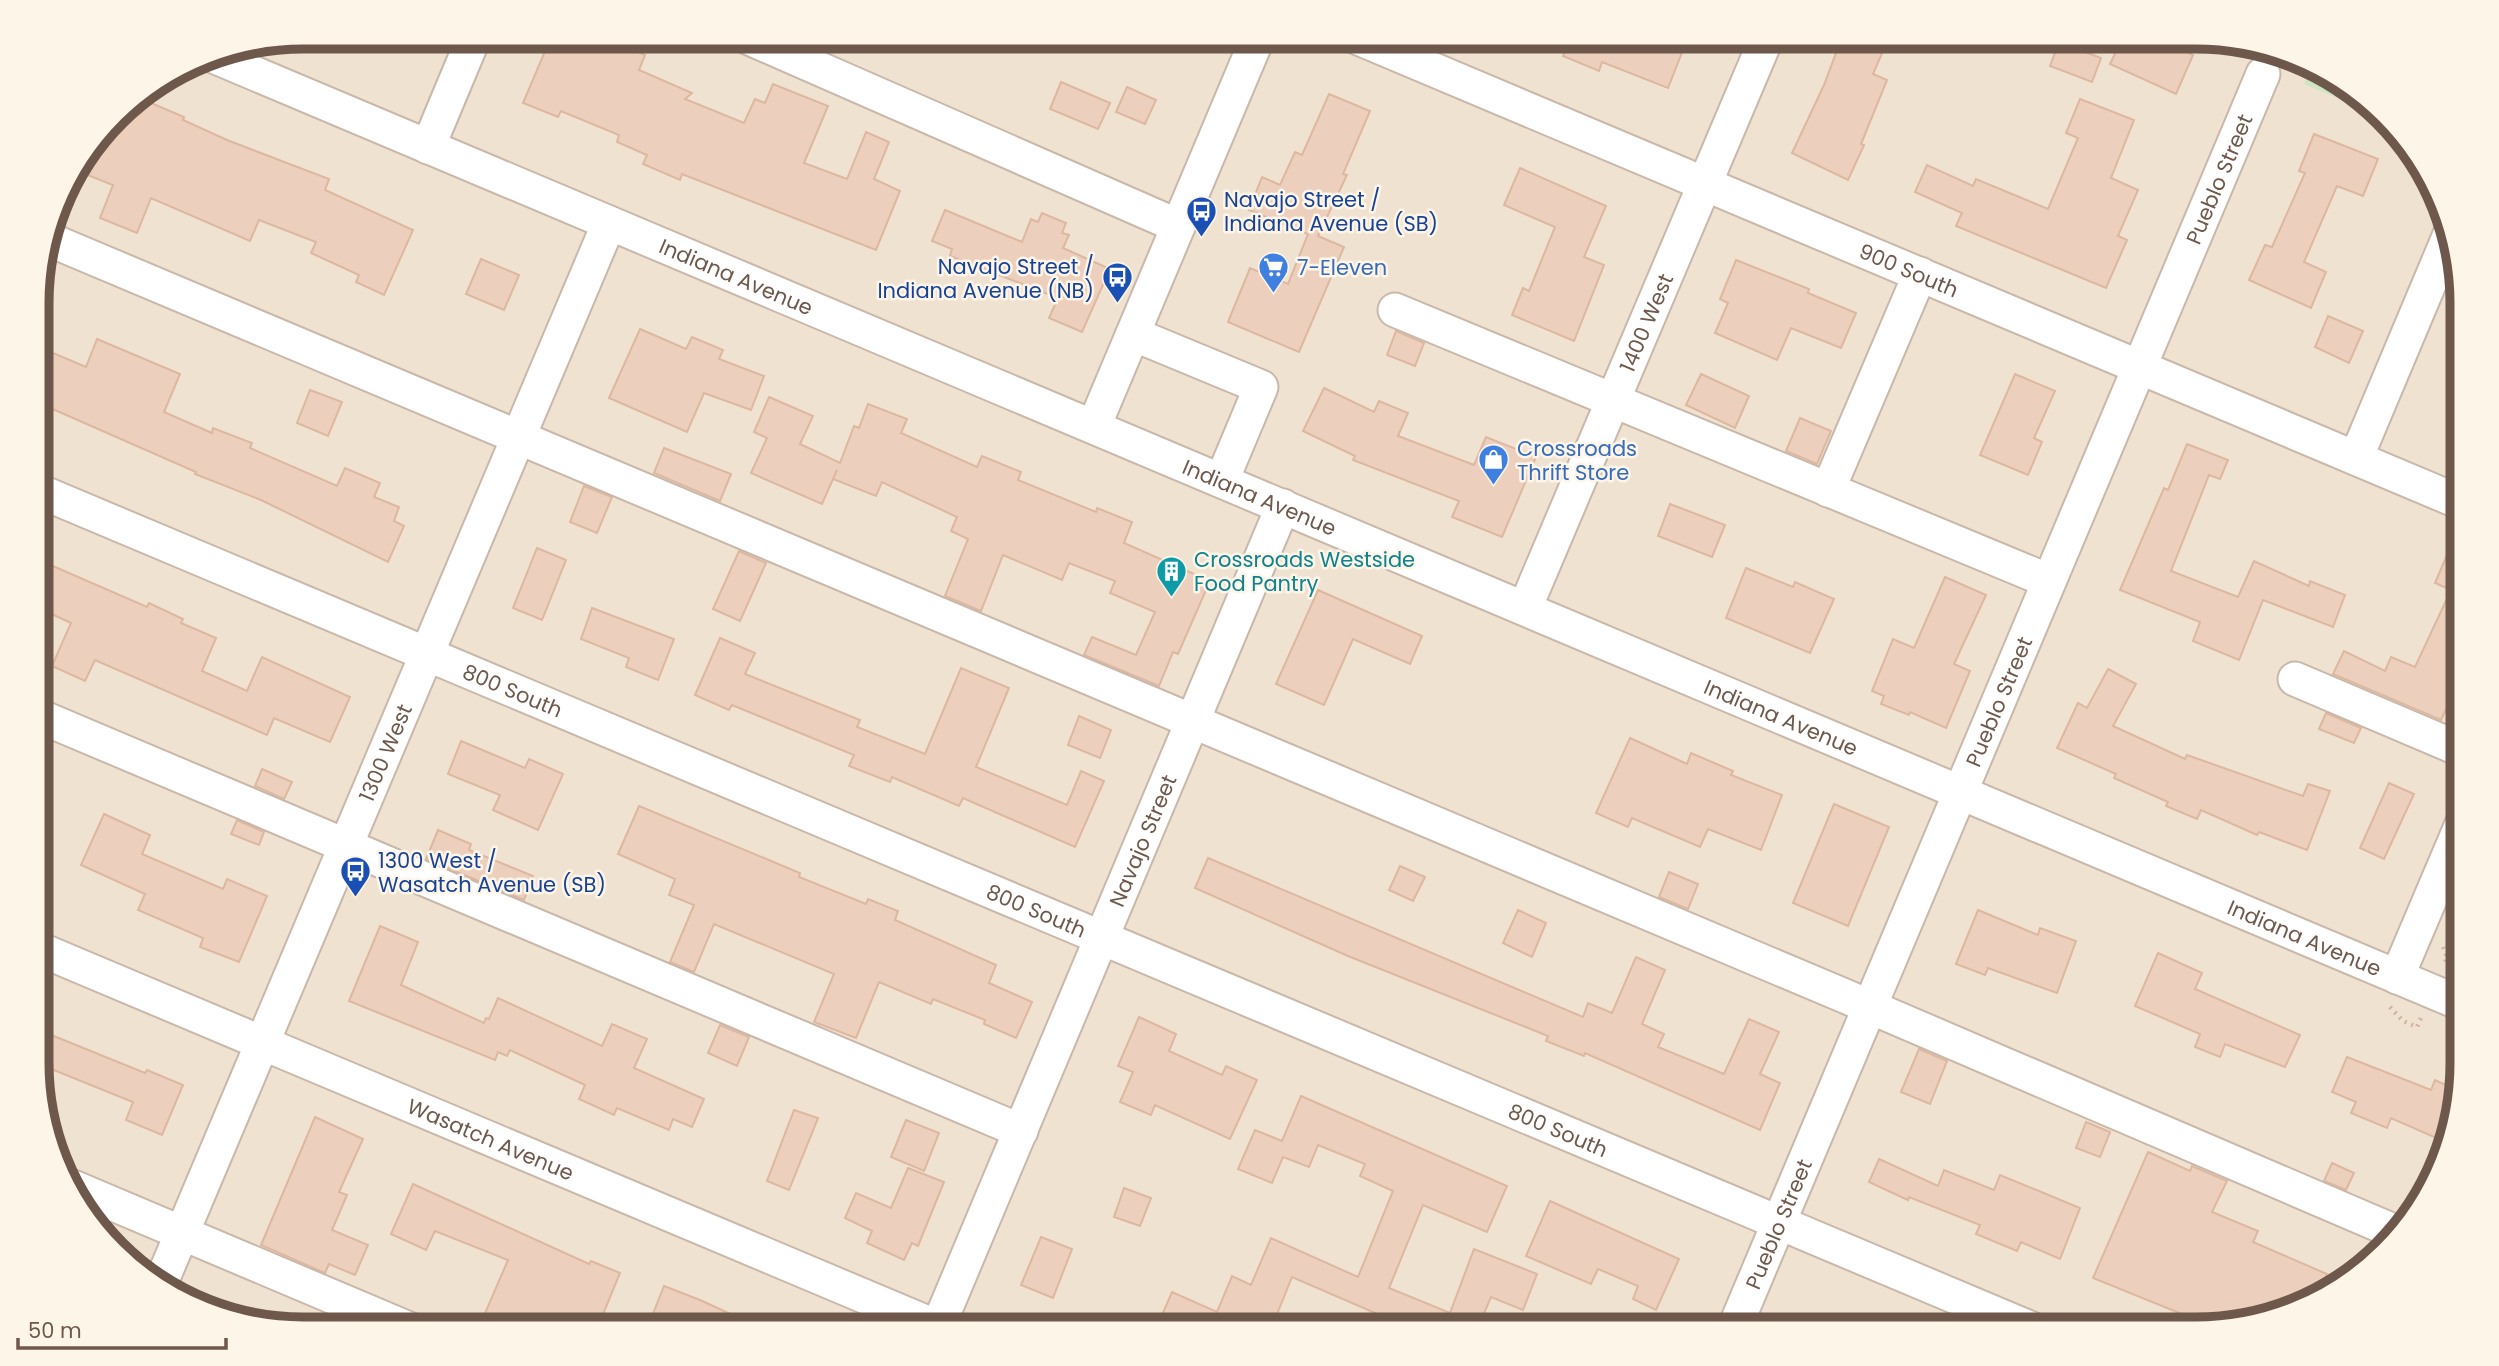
<svg xmlns="http://www.w3.org/2000/svg" width="2499" height="1366" font-family="Poppins,sans-serif">
<rect width="100%" height="100%" fill="#f9f1e2"/>
<path fill="#f0e2d1" d="M303 37H2197L2238 42 2357 98 2418 155 2448 218 2462 285V1080L2427 1196 2385 1251 2330 1293 2213 1329H302L234 1320 170 1294 82 1211 39 1098V268L64 185 127 103 201 57Z"/>
<path fill="#d0e5c3" d="M2312 65 2329 72 2373 113 2304 84Z"/>
<g fill="#ecd0bd" stroke="#ddb79f" stroke-width="2">
<path d="M551 37H602L645 55 639 70 692 93 685 99 744 123 755 99 765 103 773 84 828 106 804 163 847 179 866 132 889 142 874 179 900 191 876 250 682 174 680 180 643 164 647 155 617 142 619 135 561 111 558 117 523 103Z"/>
<path d="M1571 37H1688L1668 88 1602 62 1599 71 1563 56Z"/>
<path d="M1842 37H1889L1873 74 1887 80 1861 144 1864 145 1848 180 1792 153 1824 85Z"/>
<path d="M2123 37H2152L2193 55 2176 94 2110 64Z"/>
<path d="M2059 42 2101 58 2092 82 2050 66Z"/>
<path d="M1061 82 1110 103 1098 129 1050 109Z"/>
<path d="M1127 87 1156 100 1145 124 1116 112Z"/>
<path d="M1329 94 1370 111 1343 174 1347 175 1318 236 1344 247 1299 352 1228 322 1250 268 1288 284 1308 234 1249 210 1262 177 1280 185 1295 152 1302 155Z"/>
<path d="M137 97 184 117 183 120 227 140 329 179 325 190 413 230 384 295 356 282 359 275 311 253 316 242 259 220 250 241 151 198 137 233 100 218 113 185 75 170 127 103Z"/>
<path d="M2080 99 2134 120 2111 178 2138 190 2118 236 2127 240 2106 288 1956 226 1962 213 1915 192 1927 165 1973 186 1976 179 2048 209 2078 138 2066 133Z"/>
<path d="M2314 134 2378 159 2363 196 2337 186 2304 262 2326 272 2311 308 2249 280 2265 245 2272 247 2305 173 2299 171Z"/>
<path d="M1520 168 1606 206 1584 257 1604 265 1574 341 1512 315 1523 288 1529 291 1555 227 1504 205Z"/>
<path d="M945 210 1022 242 1031 219 1038 222 1042 213 1066 223 1062 233 1069 235 1063 248 1110 269 1082 332 1049 318 1058 298 950 256 952 249 932 241Z"/>
<path d="M481 259 519 275 504 310 466 294Z"/>
<path d="M1736 260 1809 289 1808 293 1856 313 1841 348 1791 328 1777 360 1715 333 1728 303 1720 299Z"/>
<path d="M2328 316 2363 331 2349 363 2315 347Z"/>
<path d="M640 329 686 349 692 337 723 350 719 359 764 376 751 410 704 393 687 432 609 398Z"/>
<path d="M1396 331 1424 343 1415 366 1387 355Z"/>
<path d="M97 339 180 374 164 412 212 433 213 428 252 443 250 448 337 486 345 468 380 483 374 497 399 507 394 521 404 526 388 562 261 500 195 474 196 472 39 403V347L86 367Z"/>
<path d="M1701 374 1749 396 1735 428 1686 405Z"/>
<path d="M2015 374 2055 391 2034 438 2042 442 2028 475 1980 455Z"/>
<path d="M1324 388 1374 412 1379 401 1408 413 1398 436 1474 465 1486 437 1536 457 1502 537 1452 517 1459 501 1353 460 1355 456 1303 431Z"/>
<path d="M310 390 342 402 328 436 297 423Z"/>
<path d="M769 397 813 416 800 444 840 463 854 426 859 428 868 404 907 419 901 433 977 467 982 456 1021 472 1018 480 1096 512 1097 508 1132 522 1124 543 1210 581 1178 654 1173 652 1159 686 1084 655 1092 637 1136 655 1155 612 1110 593 1115 581 1069 563 1062 580 1003 555 981 611 945 596 968 539 951 531 957 517 882 482 876 496 833 479 837 470 822 504 751 473 767 438 754 432Z"/>
<path d="M1800 418 1831 431 1817 464 1786 451Z"/>
<path d="M2187 444 2228 460 2220 479 2209 475 2171 571 2238 597 2254 561 2309 586 2310 581 2345 595 2333 627 2263 600 2239 660 2193 641 2200 622 2120 590 2164 488 2168 490Z"/>
<path d="M664 448 731 474 720 501 654 473Z"/>
<path d="M584 486 612 497 597 533 570 522Z"/>
<path d="M1670 504 1725 525 1712 557 1658 536Z"/>
<path d="M2461 522 2462 675 2441 720 2333 674 2344 651 2385 671 2391 657 2415 667 2451 590 2435 583Z"/>
<path d="M537 548 566 560 542 620 513 608Z"/>
<path d="M739 551 766 563 740 621 713 609Z"/>
<path d="M39 560 147 607 149 603 183 619 181 623 216 638 202 671 247 691 262 657 350 697 330 742 274 718 267 735 95 660 85 681 52 666 71 623 39 608Z"/>
<path d="M1746 568 1793 587 1795 582 1834 599 1810 653 1726 618Z"/>
<path d="M1945 577 1986 595 1954 664 1970 671 1946 728 1910 712 1909 715 1881 704 1884 696 1872 691 1893 639 1914 648Z"/>
<path d="M1318 590 1422 636 1410 664 1353 639 1324 705 1276 684Z"/>
<path d="M592 608 674 639 658 680 626 667 629 658 581 639Z"/>
<path d="M720 638 755 653 745 674 860 720 857 727 925 754 961 668 1009 688 976 767 1067 805 1081 771 1104 781 1075 847 963 798 959 806 892 777 890 782 849 766 854 755 732 705 729 710 695 695Z"/>
<path d="M2108 669 2136 684 2113 726 2185 759 2187 755 2303 796 2308 784 2330 791 2307 850 2259 832 2257 835 2201 810 2197 819 2166 806 2168 802 2114 778 2116 774 2057 748 2078 703 2087 708Z"/>
<path d="M2326 713 2361 728 2354 743 2319 729Z"/>
<path d="M1079 716 1111 730 1100 758 1068 745Z"/>
<path d="M1630 738 1687 764 1691 753 1733 771 1731 775 1782 795 1761 850 1708 829 1700 847 1632 818 1628 827 1596 813Z"/>
<path d="M461 741 525 768 529 759 563 774 538 830 493 810 500 795 448 774Z"/>
<path d="M262 769 292 782 284 799 255 786Z"/>
<path d="M2389 783 2414 794 2384 859 2360 848Z"/>
<path d="M1834 804 1889 827 1848 926 1793 903Z"/>
<path d="M639 806 800 873 799 877 866 904 868 899 898 911 895 920 996 965 989 983 1032 1002 1016 1038 984 1024 985 1020 933 999 931 1004 879 982 856 1038 814 1022 834 974 714 924 694 972 670 962 694 905 669 895 675 879 618 854Z"/>
<path d="M104 814 150 835 142 854 223 889 227 879 267 896 239 962 200 947 203 938 138 910 145 894 81 865Z"/>
<path d="M237 820 264 832 259 845 231 834Z"/>
<path d="M438 830 471 844 469 850 533 876 524 900 426 859Z"/>
<path d="M1208 858 1583 1017 1588 1003 1612 1013 1636 957 1665 970 1642 1024 1664 1034 1658 1047 1724 1074 1749 1019 1779 1032 1760 1074 1780 1083 1760 1130 1585 1053 1584 1056 1546 1041 1548 1036 1348 956 1195 888Z"/>
<path d="M1400 866 1425 877 1413 901 1389 890Z"/>
<path d="M1669 872 1698 884 1688 909 1659 897Z"/>
<path d="M1518 910 1546 923 1532 957 1503 943Z"/>
<path d="M1978 910 2038 935 2040 928 2076 941 2057 993 1988 968 1985 975 1956 964Z"/>
<path d="M380 926 418 942 401 985 484 1023 486 1018 489 1019 498 998 602 1046 612 1024 647 1039 634 1068 704 1099 692 1127 673 1119 669 1130 617 1108 614 1115 579 1099 585 1085 510 1050 507 1056 498 1052 495 1060 349 1001Z"/>
<path d="M2158 953 2202 973 2195 989 2300 1035 2285 1067 2225 1044 2220 1057 2195 1047 2200 1034 2135 1006Z"/>
<path d="M1139 1017 1176 1034 1169 1051 1222 1075 1226 1066 1257 1080 1230 1139 1155 1105 1151 1115 1120 1102 1133 1072 1118 1066Z"/>
<path d="M720 1025 749 1037 737 1066 708 1053Z"/>
<path d="M39 1030 145 1073 147 1070 183 1085 162 1135 126 1120 133 1102 39 1064Z"/>
<path d="M1919 1049 1947 1061 1930 1104 1901 1092Z"/>
<path d="M2347 1057 2431 1090 2435 1080 2459 1091 2443 1141 2391 1118 2387 1128 2351 1113 2356 1102 2332 1092Z"/>
<path d="M1301 1096 1507 1186 1487 1232 1423 1205 1389 1288 1450 1313 1474 1249 1537 1274 1523 1310 1491 1297 1479 1325 1487 1329H1412L1292 1277 1271 1329H1156L1172 1292 1217 1312 1232 1276 1251 1285 1271 1238 1358 1277 1393 1191 1360 1176 1365 1164 1318 1145 1309 1167 1283 1157 1272 1183 1238 1169 1255 1130 1282 1141Z"/>
<path d="M794 1110 818 1118 789 1190 767 1181Z"/>
<path d="M315 1117 363 1139 339 1192 347 1195 332 1230 368 1245 355 1275 329 1264 325 1273 261 1245Z"/>
<path d="M906 1120 939 1133 924 1171 891 1157Z"/>
<path d="M2086 1122 2110 1132 2100 1157 2076 1148Z"/>
<path d="M2148 1152 2190 1171 2192 1166 2227 1181 2212 1212 2258 1231 2253 1242 2327 1274 2317 1297 2216 1328 2093 1278Z"/>
<path d="M1879 1159 1938 1186 1944 1170 1994 1190 2000 1175 2080 1208 2060 1259 2021 1242 2017 1251 1976 1234 1980 1225 1909 1197 1908 1200 1869 1182Z"/>
<path d="M2332 1163 2354 1173 2346 1190 2324 1181Z"/>
<path d="M908 1168 944 1182 918 1246 912 1243 904 1260 867 1243 872 1231 845 1218 856 1193 891 1208Z"/>
<path d="M413 1184 589 1264 591 1261 620 1273 597 1329H507L483 1318 508 1260 435 1231 426 1250 391 1234Z"/>
<path d="M1124 1188 1151 1198 1140 1226 1114 1217Z"/>
<path d="M1550 1201 1679 1259 1656 1310 1633 1299 1638 1286 1598 1269 1591 1284 1526 1256Z"/>
<path d="M1041 1237 1072 1249 1053 1298 1021 1285Z"/>
<path d="M664 1286 700 1300 763 1329H647Z"/>
</g>
<g fill="none" stroke-linecap="round" stroke-linejoin="round">
<defs>
<g id="minor">
<path d="M747 37 1178 226"/>
<path id="s1" d="M1356 37 2462 503"/>
<path id="s2" d="M211 55 2462 1004"/>
<path d="M428 147 474 37"/>
<path d="M48 239 1840 994 2398 1233"/>
<path d="M1395 310 2049 581"/>
<path d="M1133 334 1261 387 1222 480"/>
<path d="M1094 426 1258 37"/>
<path d="M2356 458 2451 232"/>
<path d="M1828 490 1920 274"/>
<path id="s3" d="M39 491 2032 1329"/>
<path id="s4" d="M1525 608 1767 37"/>
<path d="M2295 679 2462 750"/>
<path d="M39 716 1021 1131"/>
<path id="s5" d="M39 949 942 1329"/>
<path d="M2397 977 2462 824"/>
<path d="M73 1187 409 1329"/>
<path id="s6" d="M160 1285 609 223"/>
<path id="s7" d="M937 1329 1283 506"/>
<path id="s8" d="M1734 1329 2263 74"/>
</g>
</defs>
<use href="#minor" stroke="#c9b8aa" stroke-width="37"/>
<g stroke="#d0b4a0" stroke-width="4.5" stroke-dasharray="2 5" stroke-linecap="butt">
<path d="M2443 947 2447 957 2444 965"/>
<path d="M2390 1007 2403 1021 2417 1027 2421 1018"/>
</g>
<use href="#minor" stroke="#fff" stroke-width="33"/>
</g>
<defs>
<symbol id="bus-pin" viewBox="-11 -11 22 30"><path d="M0 17L-7.5 6A9.5 9.5 0 1 1 7.5 6Z" fill="#1a4fb4" stroke="#fdf5e8"/><path d="M-5-6H5V4H4V6H2V4H-2V6H-4V4H-5ZM-3.5-4V0h7V-4ZM-3.5 1.2v1.5H-2V1.2ZM2 1.2v1.5H3.5V1.2Z" fill="#fff"/></symbol>
<symbol id="supermarket-pin" viewBox="-11 -11 22 30"><path d="M0 17L-7.5 6A9.5 9.5 0 1 1 7.5 6Z" fill="#3f7fe0" stroke="#fdf5e8"/><path d="M-6-5.5h2.5l.6 2H6L4.5 2H-2.5L-4.4-4H-6ZM-1.5 3.2a1.3 1.3 0 1 0 .1 0ZM3 3.2a1.3 1.3 0 1 0 .1 0Z" fill="#fff"/></symbol>
<symbol id="shop-pin" viewBox="-11 -11 22 30"><path d="M0 17L-7.5 6A9.5 9.5 0 1 1 7.5 6Z" fill="#3f7fe0" stroke="#fdf5e8"/><path d="M-5-2.5h2.3a2.7 3.5 0 0 1 5.4 0H5L5.5 6h-11ZM-1.5-2.5h3a1.5 2.3 0 0 0-3 0Z" fill="#fff"/></symbol>
<symbol id="building-pin" viewBox="-11 -11 22 30"><path d="M0 17L-7.5 6A9.5 9.5 0 1 1 7.5 6Z" fill="#0f9aa8" stroke="#fdf5e8"/><path d="M-4-6H4V6H1V3H-1V6H-4ZM-2.5-4.3h1.7v1.8h-1.7ZM.8-4.3h1.7v1.8H.8ZM-2.5-1h1.7V.8h-1.7ZM.8-1h1.7V.8H.8Z" fill="#fff"/></symbol>
</defs>
<g fill-rule="evenodd">
<use href="#bus-pin" x="1184" y="194" width="35" height="47"/>
<use href="#supermarket-pin" x="1256" y="250" width="35" height="47"/>
<use href="#bus-pin" x="1100" y="260" width="35" height="47"/>
<use href="#shop-pin" x="1476" y="442" width="35" height="47"/>
<use href="#building-pin" x="1154" y="554" width="35" height="47"/>
<use href="#bus-pin" x="338" y="854" width="35" height="47"/>
</g>
<g text-anchor="middle" dominant-baseline="central" stroke-width="5" stroke-linejoin="round" paint-order="stroke">
<g font-size="21" fill="#6e584b" stroke="#fdf5e8">
<text stroke="none"><textPath href="#s8" startOffset="1248">Pueblo Street</textPath></text>
<text stroke="none"><textPath href="#s1" startOffset="600">900 South</textPath></text>
<text stroke="none"><textPath href="#s2" startOffset="570">Indiana Avenue</textPath></text>
<text stroke="none"><textPath href="#s4" startOffset="310">1400 West</textPath></text>
<text stroke="none"><textPath href="#s2" startOffset="1138">Indiana Avenue</textPath></text>
<text stroke="none"><textPath href="#s3" startOffset="514">800 South</textPath></text>
<text stroke="none"><textPath href="#s8" startOffset="681">Pueblo Street</textPath></text>
<text stroke="none"><textPath href="#s2" startOffset="1704">Indiana Avenue</textPath></text>
<text stroke="none"><textPath href="#s6" startOffset="578">1300 West</textPath></text>
<text stroke="none"><textPath href="#s7" startOffset="530">Navajo Street</textPath></text>
<text stroke="none"><textPath href="#s3" startOffset="1082">800 South</textPath></text>
<text stroke="none"><textPath href="#s2" startOffset="2272">Indiana Avenue</textPath></text>
<text stroke="none"><textPath href="#s3" startOffset="1648">800 South</textPath></text>
<text stroke="none"><textPath href="#s5" startOffset="490">Wasatch Avenue</textPath></text>
<text stroke="none"><textPath href="#s8" startOffset="114">Pueblo Street</textPath></text>
</g>
<g font-size="21" fill="#164399" stroke="#fdf5e8" text-anchor="start">
<text x="1224" y="199">Navajo Street /<tspan x="1224" dy="24">Indiana Avenue (SB)</tspan></text>
<text x="1094" y="266" text-anchor="end">Navajo Street /<tspan x="1094" dy="24">Indiana Avenue (NB)</tspan></text>
<text x="378" y="860">1300 West /<tspan x="378" dy="24">Wasatch Avenue (SB)</tspan></text>
</g>
<g font-size="21" fill="#366cbe" stroke="#fdf5e8" text-anchor="start">
<text x="1297" y="267">7-Eleven</text>
<text x="1517" y="448">Crossroads<tspan x="1517" dy="24">Thrift Store</tspan></text>
</g>
<g font-size="21" fill="#0d838f" stroke="#fdf5e8" text-anchor="start">
<text x="1194" y="559">Crossroads Westside<tspan x="1194" dy="24">Food Pantry</tspan></text>
</g>
</g>
<path d="M0 0H2499V1366H0ZM303 49H2196A254 254 0 0 1 2450 303V1063A254 254 0 0 1 2196 1317H303A254 254 0 0 1 49 1063V303A254 254 0 0 1 303 49Z" fill="#fdf5e8" fill-rule="evenodd"/>
<path fill="none" stroke="#6e584b" stroke-width="9" d="M303 49H2196A254 254 0 0 1 2450 303V1063A254 254 0 0 1 2196 1317H303A254 254 0 0 1 49 1063V303A254 254 0 0 1 303 49Z"/>
<path d="M18 1338v10h208v-10" fill="none" stroke="#6e584b" stroke-width="3.5"/>
<text x="28" y="1338" font-size="21" fill="#6e584b" stroke="#fdf5e8" stroke-width="5" paint-order="stroke">50 m</text>
</svg>
